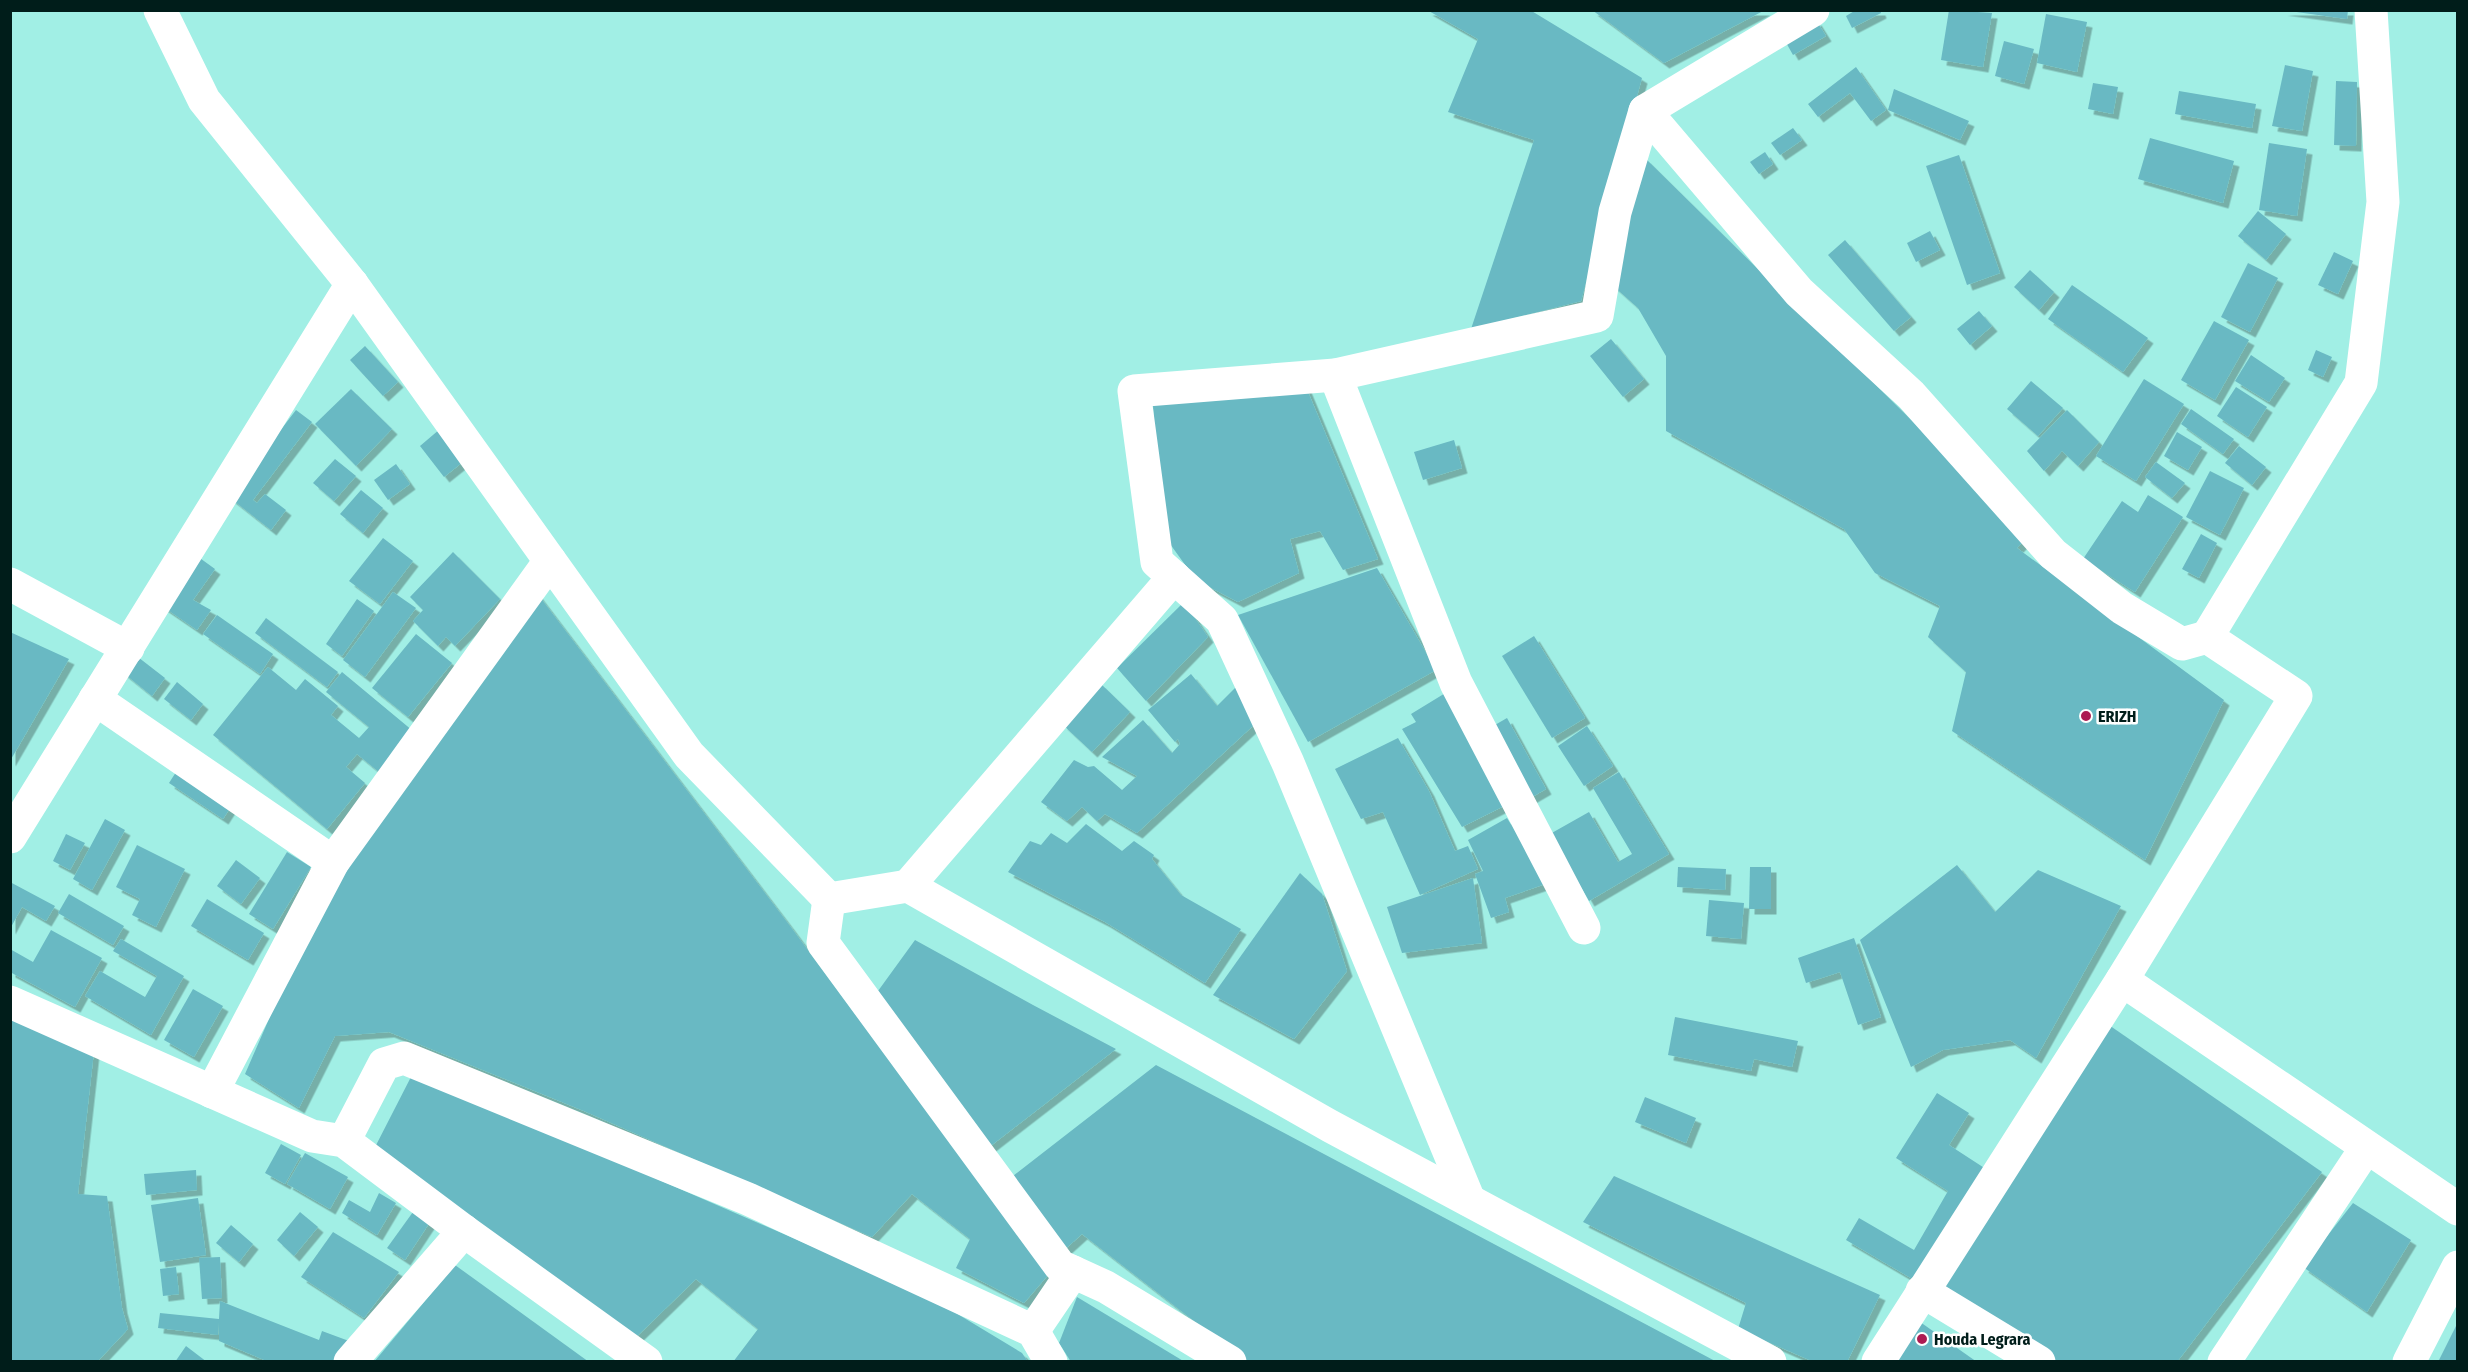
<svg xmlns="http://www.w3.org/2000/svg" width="2468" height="1372" font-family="'Fira Sans Condensed',sans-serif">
<defs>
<filter id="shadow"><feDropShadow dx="5.5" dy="5.5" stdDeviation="0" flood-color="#0004"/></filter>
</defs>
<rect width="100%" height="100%" fill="#a1efe5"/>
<g fill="#69b9c3" filter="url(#shadow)">
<path d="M1427 10H1530L1642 78 1581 301 1471 329 1534 140 1448 112 1478 39Z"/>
<path d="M1592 10H1765L1664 63Z"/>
<path d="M1856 10H1880L1881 13 1852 28 1846 16Z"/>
<path d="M1949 10 1992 13 1983 67 1941 60Z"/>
<path d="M2282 10H2348L2347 19Z"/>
<path d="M2046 14 2087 22 2077 72 2037 63Z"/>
<path d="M1816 20 1826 36 1793 55 1784 39Z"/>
<path d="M2004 41 2034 49 2024 84 1995 76Z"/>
<path d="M2285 65 2313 71 2302 131 2272 126Z"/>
<path d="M1856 67 1886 110 1871 121 1850 93 1818 117 1808 104Z"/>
<path d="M2336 81 2357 82 2356 146 2334 145Z"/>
<path d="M2093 83 2118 87 2113 114 2088 109Z"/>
<path d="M1894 89 1969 121 1960 140 1888 110Z"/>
<path d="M2179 91 2256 104 2252 128 2175 114Z"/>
<path d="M1793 128 1802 140 1780 155 1771 143Z"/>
<path d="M2150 138 2234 161 2223 203 2138 179Z"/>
<path d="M2269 143 2307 149 2297 216 2259 210Z"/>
<path d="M1765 152 1773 164 1759 174 1750 162Z"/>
<path d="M1959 155 2000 273 1967 285 1926 166Z"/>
<path d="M1645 158 2029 536 2017 548 2224 700 2145 860 1952 731 1966 672 1928 637 1940 606 1875 573 1844 529 1666 431V356L1638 308 1610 283Z"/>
<path d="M2258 211 2286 234 2266 260 2238 236Z"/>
<path d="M1930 231 1940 250 1916 262 1907 243Z"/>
<path d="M1845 240 1911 317 1894 331 1828 255Z"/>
<path d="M2334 252 2353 261 2338 294 2318 285Z"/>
<path d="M2248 263 2278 278 2250 332 2221 317Z"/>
<path d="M2030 270 2054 292 2039 310 2014 287Z"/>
<path d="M2072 285 2148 338 2123 372 2048 319Z"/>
<path d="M1979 311 1992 326 1970 345 1957 329Z"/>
<path d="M2214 321 2249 340 2215 400 2181 380Z"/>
<path d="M1611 339 1644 379 1623 397 1590 356Z"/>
<path d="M365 346 398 382 383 396 350 360Z"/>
<path d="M2316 350 2332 357 2323 377 2308 370Z"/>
<path d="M2251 355 2285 378 2269 402 2235 381Z"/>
<path d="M2144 379 2184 404 2136 481 2096 456Z"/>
<path d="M1303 380 1378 559 1343 570 1320 531 1290 539 1299 573 1238 602 1196 580 1160 530 1153 405Z"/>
<path d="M2031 381 2063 408 2038 436 2007 409Z"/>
<path d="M2236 387 2267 407 2248 437 2217 416Z"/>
<path d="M351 389 392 429 356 466 315 424Z"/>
<path d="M2191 409 2234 439 2223 454 2181 424Z"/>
<path d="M296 410 312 422 253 500 257 503 265 494 286 510 271 530 229 497Z"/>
<path d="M2067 410 2099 442 2078 466 2062 451 2044 471 2027 451Z"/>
<path d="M440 429 464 461 444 477 420 446Z"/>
<path d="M2177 432 2202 447 2188 470 2164 456Z"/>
<path d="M1454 440 1462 468 1423 480 1414 452Z"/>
<path d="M2239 446 2266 467 2252 485 2225 463Z"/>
<path d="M335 459 356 476 334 501 313 483Z"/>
<path d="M2156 462 2185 483 2172 498 2145 477Z"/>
<path d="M396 464 410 484 388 500 374 480Z"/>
<path d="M2210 471 2244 488 2220 535 2186 517Z"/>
<path d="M361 490 383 508 363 533 340 514Z"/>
<path d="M2148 495 2183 517 2135 592 2083 559 2122 501 2138 512Z"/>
<path d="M2201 534 2217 543 2199 578 2182 569Z"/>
<path d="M383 538 413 561 380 604 349 581Z"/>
<path d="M453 552 500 599 455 646 446 637 438 646 413 621 423 610 410 597Z"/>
<path d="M197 556 215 569 193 600 211 610 197 630 162 606Z"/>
<path d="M1377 568 1436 670 1308 742 1238 615Z"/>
<path d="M393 592 416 608 365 677 343 660Z"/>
<path d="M536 592 790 926 1048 1275 1024 1303 956 1268 970 1239 912 1194 872 1237 584 1111 389 1032 335 1036 299 1108 245 1074 329 881Z"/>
<path d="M357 599 374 611 342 656 326 644Z"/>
<path d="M1184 602 1208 637 1146 701 1117 668Z"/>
<path d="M217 615 273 654 260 674 203 634Z"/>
<path d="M266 618 338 672 327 687 255 633Z"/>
<path d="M10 632 69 659 10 761Z"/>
<path d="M416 634 452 663 408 717 372 688Z"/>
<path d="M1534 636 1585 718 1552 738 1502 656Z"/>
<path d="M134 654 165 678 152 696 121 671Z"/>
<path d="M268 667 296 690 305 679 338 706 331 715 359 738 369 727 326 692 342 672 413 731 379 772 357 754 346 767 365 783 327 829 213 735Z"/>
<path d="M1191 674 1217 706 1236 687 1256 723 1137 833 1105 814 1097 821 1082 807 1067 821 1041 802 1074 760 1088 767 1094 766 1122 790 1137 776 1102 757 1143 720 1172 753 1180 744 1178 739 1175 742 1148 710Z"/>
<path d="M177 682 203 704 191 720 164 699Z"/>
<path d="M1100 683 1130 712 1092 752 1062 724Z"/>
<path d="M1447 692 1508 804 1462 827 1402 729 1416 722 1411 714Z"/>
<path d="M1507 718 1546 789 1527 800 1488 729Z"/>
<path d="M1587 726 1613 766 1584 786 1558 746Z"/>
<path d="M1398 738 1429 791 1455 851 1468 846 1478 869 1420 895 1383 812 1361 819 1335 769Z"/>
<path d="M178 769 232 805 223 819 169 783Z"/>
<path d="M1619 772 1669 854 1589 901 1550 834 1589 812 1618 862 1632 854 1593 788Z"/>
<path d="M1507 818 1529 854 1551 882 1505 898 1509 912 1491 918 1475 874 1483 871 1468 840Z"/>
<path d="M105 819 125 830 92 890 73 879Z"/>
<path d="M1086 824 1122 851 1134 841 1154 855 1152 859 1181 895 1241 929 1205 983 1105 922 1008 872 1030 841 1041 845 1051 833 1067 843Z"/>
<path d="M66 834 85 843 70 870 53 861Z"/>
<path d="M137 845 185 869 156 927 132 915 140 899 116 887Z"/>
<path d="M287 852 311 867 273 929 249 914Z"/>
<path d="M236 860 260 878 241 904 217 886Z"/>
<path d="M1957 865 1995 912 2038 870 2121 906 2036 1058 2010 1040 1943 1050 1911 1067 1860 940Z"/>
<path d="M1678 867 1726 869 1725 890 1677 887Z"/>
<path d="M1750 867H1771V909H1749Z"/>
<path d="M1300 873 1322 894 1347 971 1294 1039 1213 995Z"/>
<path d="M1473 878 1482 943 1402 953 1387 907Z"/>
<path d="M10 882 55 906 46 921 22 907 10 929Z"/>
<path d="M69 894 124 926 113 945 58 913Z"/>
<path d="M207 899 264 933 248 960 191 926Z"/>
<path d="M1709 900 1744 903 1741 939 1706 936Z"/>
<path d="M51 930 102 958 75 1007 10 972V949L33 962Z"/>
<path d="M1854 938 1881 1017 1858 1025 1840 972 1806 983 1798 958Z"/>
<path d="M121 939 184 976 151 1035 85 996 100 971 145 997 157 976 113 951Z"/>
<path d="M915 940 1033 1005 1116 1049 988 1148 878 991Z"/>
<path d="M193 989 223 1006 194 1057 164 1040Z"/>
<path d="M1675 1017 1798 1041 1792 1067 1754 1059 1751 1071 1668 1055Z"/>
<path d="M10 1018 94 1051 78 1194 107 1196 122 1308 128 1329 97 1362H10Z"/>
<path d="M2106 1023 2322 1172 2177 1362H2059L1943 1288Z"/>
<path d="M1156 1065 1717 1362H1247L1082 1234 1062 1252 1013 1176Z"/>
<path d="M413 1073 931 1298 1022 1353 1028 1362H733L758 1329 696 1279 628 1345 372 1153Z"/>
<path d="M1937 1093 1969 1113 1949 1145 1989 1171 1921 1284 1846 1240 1859 1218 1914 1250 1948 1191 1896 1158Z"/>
<path d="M1645 1097 1696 1118 1686 1143 1635 1122Z"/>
<path d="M281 1144 301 1155 285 1184 265 1173Z"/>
<path d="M305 1153 348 1177 330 1209 287 1184Z"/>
<path d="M196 1170 197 1190 146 1195 144 1174Z"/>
<path d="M1614 1176 1880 1295 1847 1362H1814L1738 1329 1746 1303 1583 1222Z"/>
<path d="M379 1193 396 1203 377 1235 342 1213 349 1200 370 1212Z"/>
<path d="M198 1198 206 1255 160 1262 151 1205Z"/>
<path d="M2353 1203 2411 1240 2367 1312 2303 1267Z"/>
<path d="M418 1205 434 1216 405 1260 387 1248Z"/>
<path d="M300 1212 318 1227 294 1256 277 1240Z"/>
<path d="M231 1225 253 1244 239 1262 216 1243Z"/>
<path d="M333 1232 399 1272 364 1318 301 1277Z"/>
<path d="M220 1257 222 1298 202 1299 199 1258Z"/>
<path d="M455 1265 589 1362H374Z"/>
<path d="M176 1267 179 1294 163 1296 160 1269Z"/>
<path d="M1077 1297 1185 1362H1071L1059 1343Z"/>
<path d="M220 1301 319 1340 322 1331 349 1341 334 1362H269L219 1341V1323L218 1335 158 1328 160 1313 219 1319Z"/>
<path d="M1913 1317 1977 1362H1885Z"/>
<path d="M2458 1322V1362H2438Z"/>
<path d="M186 1346 207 1362H175Z"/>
</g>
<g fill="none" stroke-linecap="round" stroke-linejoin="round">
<g stroke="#fff" stroke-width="33">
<path d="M160 10 204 100 352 284 689 755 829 899"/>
<path d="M1645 111 1799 292 1911 395 2053 554 2122 608 2182 644 2207 637"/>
<path d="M1335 375 1456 683 1584 928"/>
<path d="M10 584 128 648"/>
<path d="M95 699 333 862"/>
<path d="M10 837 352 284"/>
<path d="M908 886 1174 577"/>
<path d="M829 899 908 886 1330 1126 1770 1362"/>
<path d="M829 899 823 943 1060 1266 1106 1287 1230 1362"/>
<path d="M2122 980 2458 1209"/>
<path d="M10 1002 312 1136 344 1141 464 1231 646 1362"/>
<path d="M212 1092 333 862 550 561"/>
<path d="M344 1141 384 1064 404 1058 748 1199 1033 1331 1051 1362"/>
<path d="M1469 1200 1288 763 1222 620 1157 562 1134 391 1335 375 1597 316 1615 212 1645 111 1813 10"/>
<path d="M1922 1291 2039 1362"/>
<path d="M1033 1331 1073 1272"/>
<path d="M350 1362 464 1231"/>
<path d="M1878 1362 2122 980 2296 696 2207 637 2361 383 2383 202 2371 10"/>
<path d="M2224 1362 2366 1148"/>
<path d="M2409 1362 2458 1267"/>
</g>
</g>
<g fill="#ac1b52" stroke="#fff" stroke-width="2">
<circle cx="2086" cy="716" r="6"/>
<circle cx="1922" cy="1339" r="6"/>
</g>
<g text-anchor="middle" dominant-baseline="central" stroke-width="5" stroke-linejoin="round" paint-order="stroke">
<g font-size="16" font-weight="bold" fill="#001d1a" stroke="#fff" text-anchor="start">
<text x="2098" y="716">ERIZH</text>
<text x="1934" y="1339">Houda Legrara</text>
</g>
</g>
<rect width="2468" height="1372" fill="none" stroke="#001d1a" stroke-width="24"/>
</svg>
